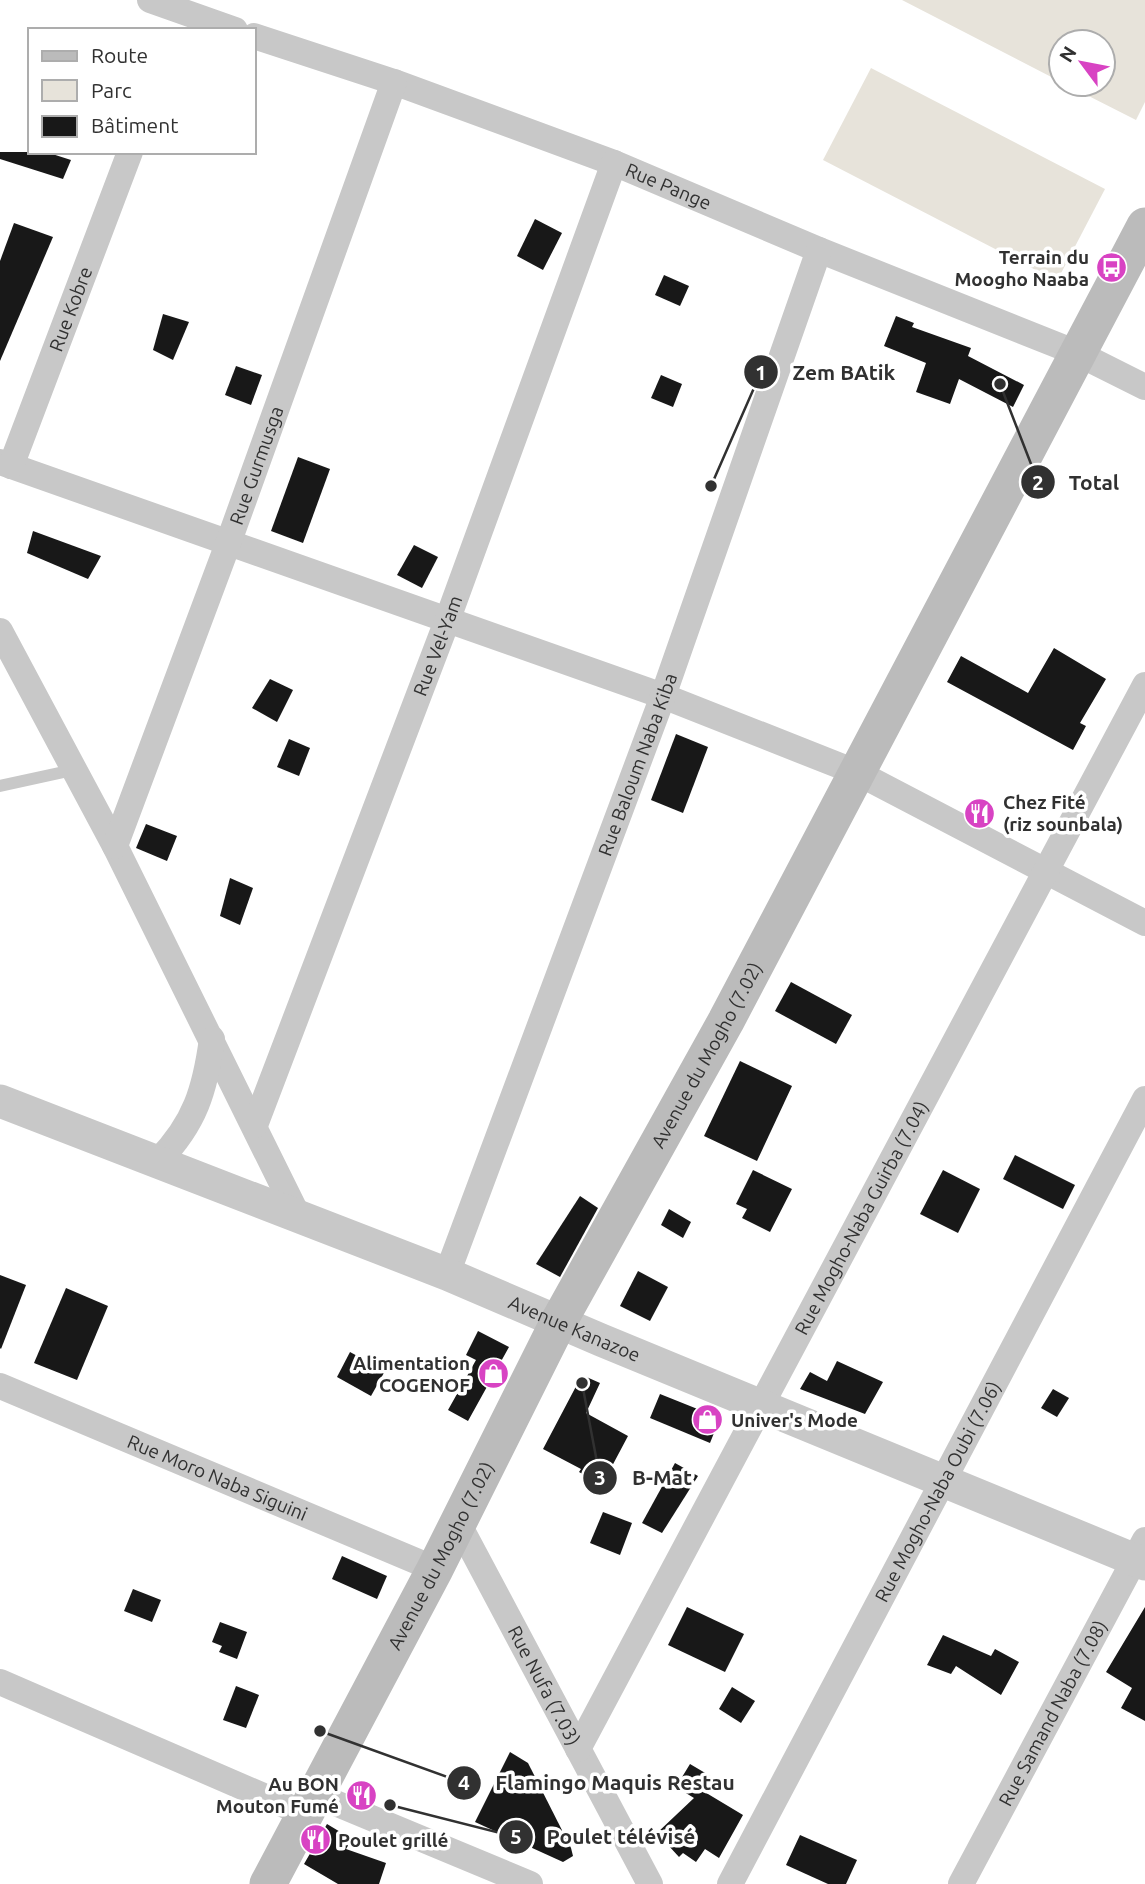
<svg xmlns="http://www.w3.org/2000/svg" width="1145" height="1884" font-family="Ubuntu,sans-serif">
<rect width="100%" height="100%" fill="#fff"/>
<g fill="#e7e3da">
<path d="M902 0H1145V102L1136 120 1065 84H1103V42H1061V82Z"/>
<path d="M871 68 1105 189 1057 281 823 160Z"/>
</g>
<g fill="#181818">
<path d="M0 152H46L71 160 63 179 0 159Z"/>
<path d="M535 219 562 233 543 270 517 256Z"/>
<path d="M14 223 53 237 0 361V261Z"/>
<path d="M664 275 689 286 680 306 655 295Z"/>
<path d="M163 314 189 322 173 360 153 350Z"/>
<path d="M896 316 914 323 912 327 971 348 968 356 1024 385 1013 407 959 379 950 404 916 392 926 363 884 346Z"/>
<path d="M236 366 262 375 251 405 225 395Z"/>
<path d="M661 375 682 384 673 407 651 398Z"/>
<path d="M298 457 330 469 303 543 271 531Z"/>
<path d="M33 531 101 556 88 579 27 553Z"/>
<path d="M414 545 438 557 422 588 397 575Z"/>
<path d="M1054 648 1106 679 1080 723 1086 726 1073 750 947 682 961 656 1028 693Z"/>
<path d="M270 679 293 690 277 722 252 708Z"/>
<path d="M676 734 708 747 683 813 651 800Z"/>
<path d="M289 739 310 748 299 776 277 767Z"/>
<path d="M146 824 177 836 167 861 136 848Z"/>
<path d="M230 878 253 888 240 925 220 916Z"/>
<path d="M791 982 852 1015 836 1044 775 1011Z"/>
<path d="M740 1061 792 1086 757 1161 704 1136Z"/>
<path d="M1015 1155 1075 1185 1063 1209 1003 1179Z"/>
<path d="M753 1170 792 1189 770 1232 742 1218 747 1209 736 1204Z"/>
<path d="M943 1170 980 1189 958 1233 920 1214Z"/>
<path d="M580 1196 598 1208 560 1277 536 1264Z"/>
<path d="M669 1209 691 1222 683 1238 661 1225Z"/>
<path d="M638 1271 668 1287 650 1321 620 1306Z"/>
<path d="M0 1275 26 1285 1 1349 0 1348Z"/>
<path d="M66 1288 108 1306 77 1380 34 1363Z"/>
<path d="M478 1331 509 1347 468 1421 448 1410 476 1360 466 1355Z"/>
<path d="M350 1352 385 1371 371 1396 337 1377Z"/>
<path d="M837 1361 883 1382 865 1414 800 1389 810 1372 827 1381Z"/>
<path d="M582 1375 600 1383 586 1413 628 1436 602 1485 579 1472 581 1469 543 1449Z"/>
<path d="M1053 1389 1069 1398 1057 1417 1041 1408Z"/>
<path d="M660 1394 720 1418 710 1443 650 1418Z"/>
<path d="M675 1463 698 1476 662 1533 642 1523Z"/>
<path d="M603 1512 632 1523 620 1555 590 1543Z"/>
<path d="M342 1556 387 1576 377 1599 332 1579Z"/>
<path d="M133 1589 161 1600 152 1622 124 1611Z"/>
<path d="M687 1607 744 1634 725 1672 668 1645Z"/>
<path d="M1145 1607V1721L1121 1708 1132 1688 1106 1672Z"/>
<path d="M220 1622 247 1632 237 1659 219 1652 222 1646 212 1642Z"/>
<path d="M943 1635 991 1656 995 1649 1019 1662 1001 1695 956 1666 951 1674 927 1665Z"/>
<path d="M236 1686 259 1695 246 1728 223 1720Z"/>
<path d="M732 1687 755 1701 741 1723 719 1709Z"/>
<path d="M510 1752 528 1763 571 1848 573 1856 563 1862 475 1822Z"/>
<path d="M690 1764 712 1777 703 1791 743 1815 719 1858 705 1849 696 1862 683 1853 679 1857 657 1833 694 1798 676 1787Z"/>
<path d="M327 1824 352 1839 346 1849 386 1863 379 1884H338L304 1864Z"/>
<path d="M800 1835 857 1860 846 1884H828L786 1865Z"/>
</g>
<g fill="none" stroke-linecap="round" stroke-linejoin="round">
<path stroke="#c8c8c8" stroke-width="12" d="M0 786 73 770"/>
<g stroke="#c8c8c8" stroke-width="26">
<path d="M150 0 235 30"/>
<path id="s1" d="M254 36 394 82 614 163 819 250 1077 353 1145 387"/>
<path d="M0 462 663 696 858 773 1145 923"/>
<path id="s2" d="M11 466 130 152"/>
<path d="M0 631 115 846 299 1218"/>
<path id="s3" d="M115 846 229 541 394 82"/>
<path id="s4" d="M255 1125 447 621 614 163"/>
<path d="M159 1160C195 1123 205 1090 212 1039"/>
<path id="s5" d="M447 1274 663 696 819 250"/>
<path id="s6" d="M0 1386 435 1569"/>
<path id="s7" d="M458 1523 650 1884"/>
<path d="M0 1682 305 1814"/>
<path id="s8" d="M578 1749 1145 685"/>
<path d="M316 1795 530 1884"/>
<path id="s9" d="M730 1884 1145 1099"/>
<path id="s10" d="M961 1884 1145 1540"/>
</g>
<path stroke="#c8c8c8" stroke-width="33" id="s11" d="M0 1101 447 1274 601 1340 1145 1564"/>
<path stroke="#bbb" stroke-width="37" id="s12" d="M268 1884 435 1569 559 1321 726 1021 1145 226"/>
</g>
<defs>
<symbol id="bus-disc" viewBox="-11 -11 22 22"><circle r="9.5" fill="#d843c3" stroke="#fff"/><path d="M-5-6H5V4H4V6H2V4H-2V6H-4V4H-5ZM-3.5-4V0h7V-4ZM-3.5 1.2v1.5H-2V1.2ZM2 1.2v1.5H3.5V1.2Z" fill="#fff"/></symbol>
<symbol id="restaurant-disc" viewBox="-11 -11 22 22"><circle r="9.5" fill="#d843c3" stroke="#fff"/><path d="M-5-6h1v4h1v-4h1v4h1v-4h1v5L-1.5 .5V6h-2V.5L-5-1ZM5-6V6H3V1.5H1.5Q1.5-4 5-6Z" fill="#fff"/></symbol>
<symbol id="shop-disc" viewBox="-11 -11 22 22"><circle r="9.5" fill="#d843c3" stroke="#fff"/><path d="M-5-2.5h2.3a2.7 3.5 0 0 1 5.4 0H5L5.5 6h-11ZM-1.5-2.5h3a1.5 2.3 0 0 0-3 0Z" fill="#fff"/></symbol>
</defs>
<g fill-rule="evenodd">
<use href="#bus-disc" x="1094" y="250" width="35" height="35"/>
<use href="#restaurant-disc" x="962" y="796" width="35" height="35"/>
<use href="#shop-disc" x="476" y="1356" width="35" height="35"/>
<use href="#shop-disc" x="690" y="1402" width="35" height="35"/>
<use href="#restaurant-disc" x="344" y="1778" width="35" height="35"/>
<use href="#restaurant-disc" x="298" y="1822" width="35" height="35"/>
</g>
<g text-anchor="middle" dominant-baseline="central" stroke-width="7" stroke-linejoin="round" paint-order="stroke">
<g font-size="19" fill="#313131" stroke="#fff">
<text stroke="none"><textPath href="#s1" startOffset="441">Rue Pange</textPath></text>
<text stroke="none"><textPath href="#s2" startOffset="168">Rue Kobre</textPath></text>
<text stroke="none"><textPath href="#s3" startOffset="406">Rue Gurmusga</textPath></text>
<text stroke="none"><textPath href="#s4" startOffset="513">Rue Vel-Yam</textPath></text>
<text stroke="none"><textPath href="#s5" startOffset="544">Rue Baloum Naba Kiba</textPath></text>
<text stroke="none"><textPath href="#s12" startOffset="938">Avenue du Mogho (7.02)</textPath></text>
<text stroke="none"><textPath href="#s8" startOffset="602">Rue Mogho-Naba Guirba (7.04)</textPath></text>
<text stroke="none"><textPath href="#s11" startOffset="618">Avenue Kanazoe</textPath></text>
<text stroke="none"><textPath href="#s6" startOffset="236">Rue Moro Naba Siguini</textPath></text>
<text stroke="none"><textPath href="#s9" startOffset="444">Rue Mogho-Naba Oubi (7.06)</textPath></text>
<text stroke="none"><textPath href="#s12" startOffset="371">Avenue du Mogho (7.02)</textPath></text>
<text stroke="none"><textPath href="#s7" startOffset="184">Rue Nufa (7.03)</textPath></text>
<text stroke="none"><textPath href="#s10" startOffset="194">Rue Samand Naba (7.08)</textPath></text>
</g>
<g font-size="19" font-weight="bold" fill="#313131" stroke="#fff" text-anchor="end">
<text x="1089" y="257">Terrain du<tspan x="1089" dy="22">Moogho Naaba</tspan></text>
<text x="1003" y="802" text-anchor="start">Chez Fité<tspan x="1003" dy="22">(riz sounbala)</tspan></text>
<text x="470" y="1363">Alimentation<tspan x="470" dy="22">COGENOF</tspan></text>
<text x="731" y="1420" text-anchor="start">Univer's Mode</text>
<text x="339" y="1784">Au BON<tspan x="339" dy="22">Mouton Fumé</tspan></text>
<text x="338" y="1840" text-anchor="start">Poulet grillé</text>
</g>
</g>
<path fill="none" stroke="#313131" stroke-width="2.5" d="M711 486L761 372M1000 384L1038 482M582 1383L600 1478M320 1731L464 1783M390 1805L516 1837"/>
<g fill="#313131" stroke="#fff" stroke-width="2.5">
<circle cx="711" cy="486" r="7"/>
<circle cx="1000" cy="384" r="7"/>
<circle cx="582" cy="1383" r="7"/>
<circle cx="320" cy="1731" r="7"/>
<circle cx="390" cy="1805" r="7"/>
<circle cx="761" cy="372" r="18"/>
<circle cx="1038" cy="482" r="18"/>
<circle cx="600" cy="1478" r="18"/>
<circle cx="464" cy="1783" r="18"/>
<circle cx="516" cy="1837" r="18"/>
</g>
<g font-size="21" text-anchor="middle" font-weight="bold" fill="#fff">
<text x="761" y="380">1</text>
<text x="1038" y="490">2</text>
<text x="600" y="1485">3</text>
<text x="464" y="1790">4</text>
<text x="516" y="1844">5</text>
</g>
<g font-size="21" text-anchor="middle" font-weight="bold" fill="#313131" stroke="#fff" stroke-width="7" stroke-linejoin="round" paint-order="stroke">
<text x="844" y="380">Zem BAtik</text>
<text x="1094" y="490">Total</text>
<text x="662" y="1485">B-Mat</text>
<text x="615" y="1790">Flamingo Maquis Restau</text>
<text x="621" y="1844">Poulet télévisé</text>
</g>
<rect x="28" y="28" width="228" height="126" fill="#ffffff" stroke="#adadad" stroke-width="2"/>
<rect x="42" y="51" width="35" height="10" fill="#bbbbbb" stroke="#adadad" stroke-width="2"/>
<text x="91" y="63" font-size="21" fill="#313131">Route</text>
<rect x="42" y="80" width="35" height="21" fill="#e7e3da" stroke="#adadad" stroke-width="2"/>
<text x="91" y="98" font-size="21" fill="#313131">Parc</text>
<rect x="42" y="116" width="35" height="21" fill="#181818" stroke="#adadad" stroke-width="2"/>
<text x="91" y="133" font-size="21" fill="#313131">Bâtiment</text>
<g transform="translate(1082 63) rotate(302)"><circle r="33" fill="#ffffff" stroke="#adadad" stroke-width="2"/>
<path d="M0-5L12 26L0 18L-12 26Z" fill="#d843c3"/>
<text y="-10" font-size="19" font-weight="bold" text-anchor="middle" fill="#313131">N</text>
</g>
</svg>
